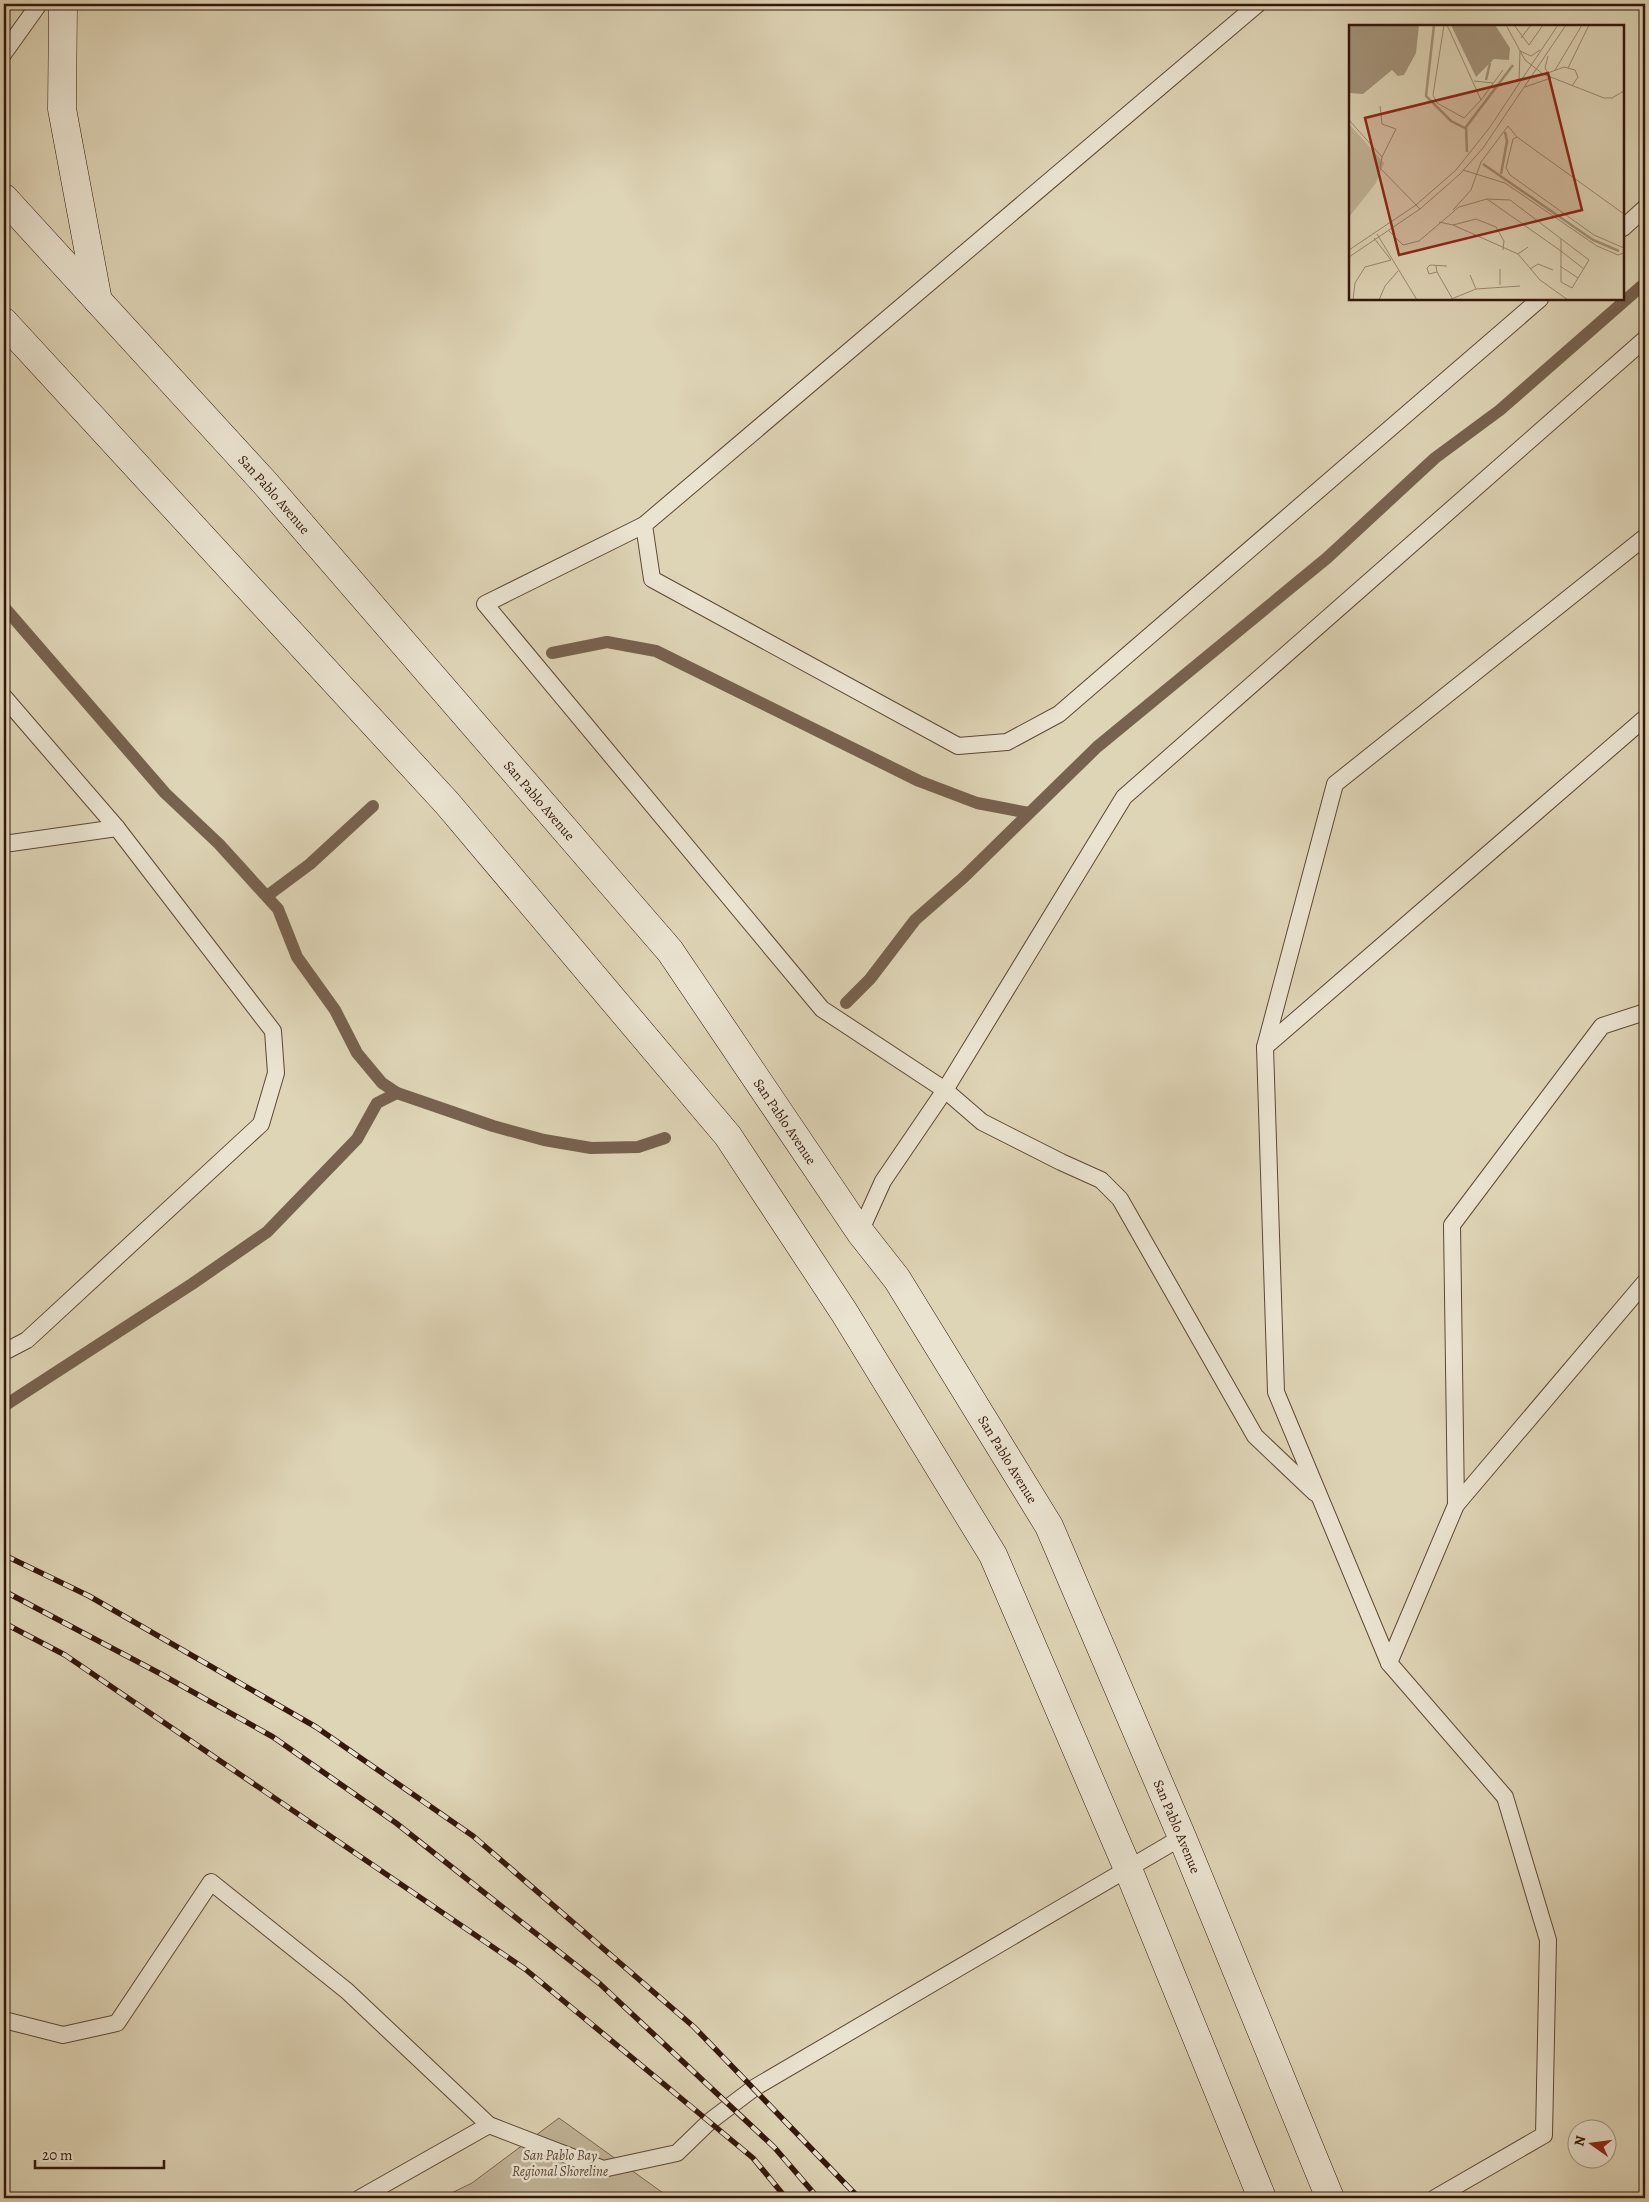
<svg xmlns="http://www.w3.org/2000/svg" width="1649" height="2202" font-family="Alegreya,serif">
<rect width="100%" height="100%" fill="#ded4b6"/>
<filter id="stains"><feTurbulence type="fractalNoise" baseFrequency=".004" numOctaves="4"/><feColorMatrix values="0 0 0 0 .2 0 0 0 0 .09 0 0 0 0 .02 0 0 0 .5 -.17"/></filter>
<radialGradient id="worn" r=".72"><stop offset=".6" stop-color="#630" stop-opacity="0"/><stop offset="1" stop-color="#630" stop-opacity=".3"/></radialGradient>
<path fill="#c1b499" stroke="#7a6652" d="M559 2118 670 2198H441L472 2183Z"/>
<g fill="none" stroke-linecap="round" stroke-linejoin="round">
<g stroke="#77624f" stroke-width="12">
<path d="M4 607 165 793 219 844 278 909 297 957 335 1010 357 1053 382 1083 397 1093 493 1126 544 1140 591 1148 638 1147 665 1138"/>
<path d="M552 653 607 642 656 651 919 781 977 803 1029 813"/>
<path d="M267 896 310 864 373 806"/>
<path d="M846 1003 870 979 915 920 963 878 1097 747 1327 558 1435 458 1500 410 1645 283"/>
<path d="M4 1406 192 1284 267 1232 357 1139 377 1103 397 1093"/>
</g>
<defs>
<g id="service">
<path d="M1258 4 644 525 652 579 958 746 1007 742 1059 714 1540 299"/>
<path d="M4 53 39 4"/>
<path d="M1623 228 1645 208"/>
<path d="M644 525 485 604 822 1009 945 1090 982 1122 1061 1162 1101 1180 1120 1199 1255 1436 1315 1493"/>
<path d="M4 697 117 828"/>
<path d="M4 844 117 828 273 1031 276 1073 261 1124 27 1340 4 1352"/>
<path d="M1265 1047 1645 718"/>
<path d="M860 1232 883 1181 945 1090 1124 797 1645 339"/>
<path d="M1456 1505 1452 1225 1602 1026 1645 1012"/>
<path d="M1389 1663 1456 1505 1645 1282"/>
<path d="M4 2020 63 2035 117 2023 211 1882 347 1991 489 2125 603 2169 677 2153 709 2122 754 2088 1182 1837"/>
<path d="M360 2198 489 2125"/>
<path d="M1435 2198 1544 2135 1548 1940 1505 1797 1389 1663 1276 1392 1265 1047 1335 784 1645 537"/>
</g>
<g id="secondary">
<path d="M63 4 62 109 98 301"/>
<path id="s1" d="M4 198 265 483 670 951 860 1232 897 1279 1049 1526 1182 1837 1330 2198"/>
<path d="M4 322 447 803 728 1136 844 1312 993 1555 1128 1869 1262 2198"/>
</g>
</defs>
<use href="#service" stroke="#5e4736" stroke-width="18"/>
<use href="#secondary" stroke="#34180c" stroke-width="29"/>
<use href="#service" stroke="#eae3d0" stroke-width="16"/>
<use href="#secondary" stroke="#eae3d0" stroke-width="28"/>
<defs>
<g id="rail">
<path d="M4 1555 89 1596 316 1727 473 1836 694 2027 859 2198"/>
<path d="M4 1591 159 1673 273 1737 396 1823 600 1984 774 2147 818 2198"/>
<path d="M4 1623 65 1655 525 1969 753 2158 786 2198"/>
</g>
</defs>
<use href="#rail" stroke="#34180c" stroke-width="5.5"/>
<use href="#rail" stroke="#eae3d0" stroke-width="4" stroke-dasharray="11" stroke-linecap="butt"/>
</g>
<g text-anchor="middle" dominant-baseline="central" stroke-width="5" stroke-linejoin="round" paint-order="stroke">
<g font-size="14" fill="#34180c" stroke="#eae3d0">
<text stroke="none"><textPath href="#s1" startOffset="401">San Pablo Avenue</textPath></text>
<text stroke="none"><textPath href="#s1" startOffset="806">San Pablo Avenue</textPath></text>
<text stroke="none"><textPath href="#s1" startOffset="1211">San Pablo Avenue</textPath></text>
<text stroke="none"><textPath href="#s1" startOffset="1616">San Pablo Avenue</textPath></text>
<text stroke="none"><textPath href="#s1" startOffset="2021">San Pablo Avenue</textPath></text>
</g>
<g font-size="14" font-style="italic" fill="#5e4736" stroke="#eae3d0">
<text x="560" y="2155">San Pablo Bay<tspan x="560" dy="16">Regional Shoreline</tspan></text>
</g>
</g>
<g transform="translate(1349 25)">
<rect width="275" height="275" fill="#ded4b6"/>
<path d="M0 99 35 138 27 158 0 192Z" fill="#c1b499"/>
<path d="M0 0H70L67 28 55 50 49 51 43 45 14 69 0 68ZM102 0H146L161 23 160 35 145 34 127 52Z" fill="#a4947c"/>
<path fill="none" stroke="#a4947c" stroke-width="2.5" d="M85 0 77 71 102 96 116 103M137 55 141 38M118 127 117 102 164 40M134 139 244 215 270 226M152 149 158 116 156 107"/>
<path fill="none" stroke="#9a8972" stroke-width="1" d="M95 0 84 70 88 78 115 93 132 75 98 0M157 0 176 35 194 49 255 73H263L275 66M165 0 180 20 194 0M172 13 182 0M219 43 240 0M206 45 233 0M199 48 215 42 226 45 229 52 223 61M170 55 171 26 182 31 191 25M125 56 144 58M176 62 202 53 196 43 199 31M132 75 154 45M31 81 33 99 47 104 33 132 31 143 71 184M0 95 33 132M114 145 156 158 248 221 269 230 275 228M104 185 122 165 132 137 159 101 168 112M275 189 168 112 164 114 157 143 161 150 245 210 275 223M90 197 104 200 169 229 179 222M104 200 127 194 147 202 155 216 154 225M40 206 54 220 70 216 110 182 138 174 161 175 240 235 223 263 212 257V226L138 174M28 209 68 275M25 213 42 235M212 214V226L235 244M0 225 67 180 107 145 141 102 209 0M169 229 191 255 219 275M0 232 71 184 111 149 134 123 217 0M87 241 88 247 80 249 78 243 81 240 98 241M211 241 229 253M151 244V260M181 244 189 239 204 245M88 247 103 273M121 250 127 264M4 275 6 258 16 242 42 235M30 275 36 261 49 246M100 275 127 264 171 261"/>
<path fill="#8f2418" fill-opacity="0.15" stroke="#8f2418" stroke-width="2.5" d="M199 48 233 185 50 230 16 93Z"/>
<rect width="275" height="275" fill="none" stroke="#34180c" stroke-width="2.5"/>
</g>
<rect width="1649" height="2202" fill="none" stroke="#ded4b6" stroke-width="20"/>
<rect x="5" y="5" width="1639" height="2192" fill="none" stroke="#34180c" stroke-width="2.5"/>
<rect x="10" y="10" width="1629" height="2182" fill="none" stroke="#34180c"/>
<g transform="translate(1592 2144) rotate(284)"><circle r="24" fill="#eae3d0" stroke="#a19282"/>
<path d="M0-4L9 19L0 12L-9 19Z" fill="#8f2418"/>
<text y="-8" font-size="14" font-weight="bold" text-anchor="middle" fill="#34180c">N</text>
</g>
<path d="M35 2160v8h129v-8" fill="none" stroke="#34180c" stroke-width="2.5"/>
<text x="42" y="2160" font-size="15" fill="#34180c" stroke="#eae3d0" stroke-width="4" paint-order="stroke">20 m</text>
<rect width="100%" height="100%" filter="url(#stains)"/>
<rect width="100%" height="100%" fill="url(#worn)"/>
</svg>
